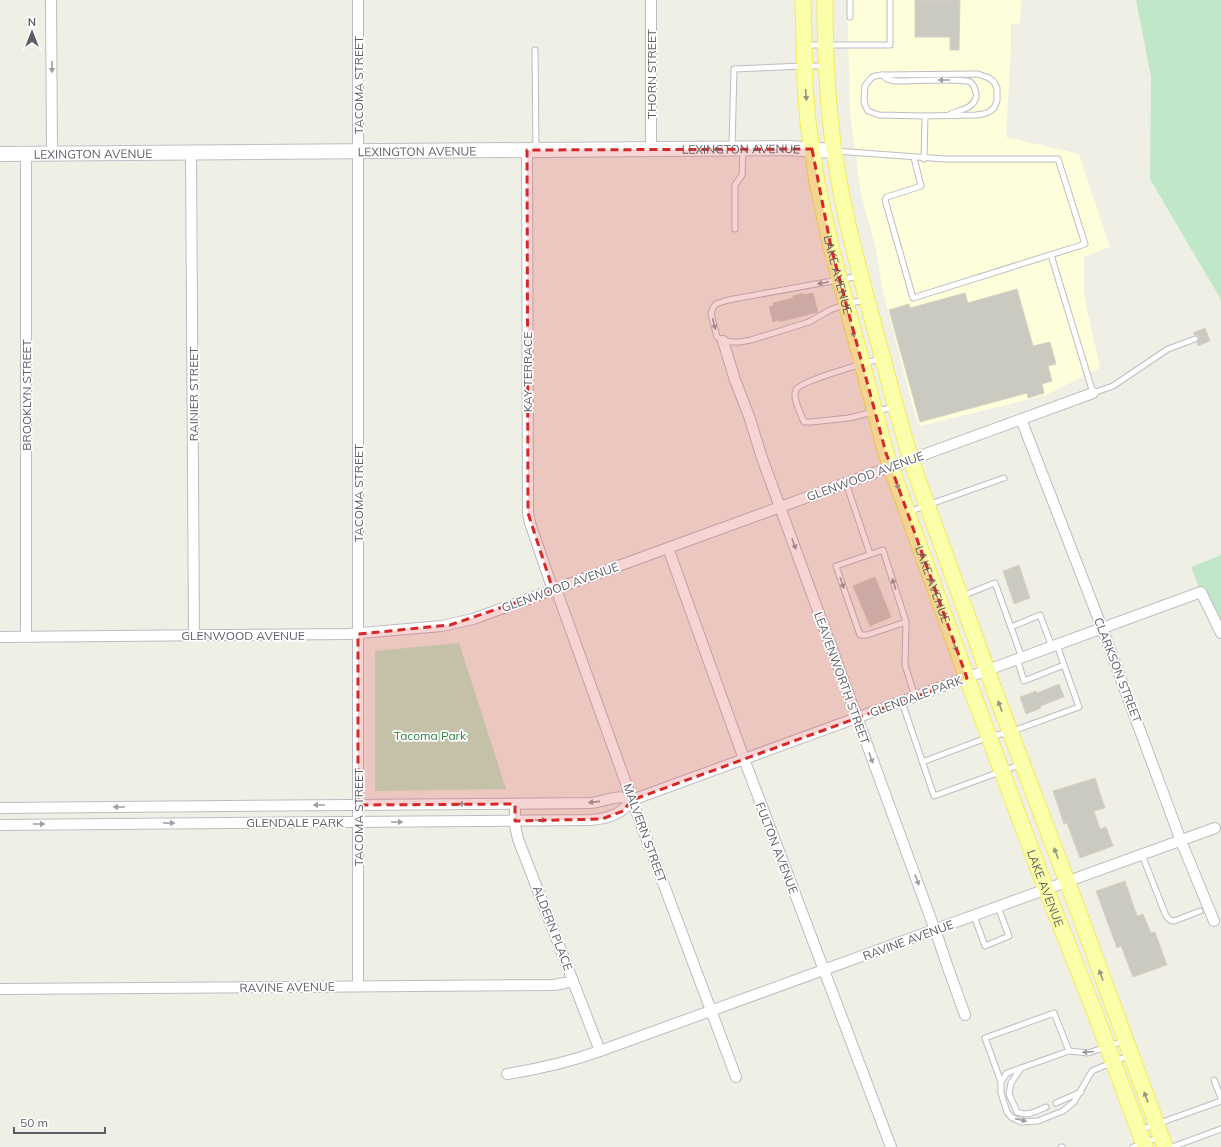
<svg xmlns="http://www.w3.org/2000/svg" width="1221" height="1147" font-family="Mulish,sans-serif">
<rect width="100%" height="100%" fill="#f0efe5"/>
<path fill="#fffeda" d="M847 0H1021L1020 23 1011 24V49L1006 137 1079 154 1110 247 1084 257V295L1100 368 1046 395 920 426 915 415 883 292 876 249 861 194 850 113Z"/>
<g fill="#c0e8c8">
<path d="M1136 0H1221V302L1220 298 1150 179 1151 77Z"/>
<path d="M1221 555V633L1201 592 1191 567Z"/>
<path d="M459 643 506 789 375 791V651Z"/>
</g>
<g fill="#cacac1" stroke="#d5d3c3">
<path d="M915 0H960L959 50H950V37H915Z"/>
<path d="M1017 289 1033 346 1050 342 1056 364 1048 366 1052 381 1042 384 1044 393 1028 398 1027 393 920 422 889 310 909 304 910 308 965 293 968 303Z"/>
<path d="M803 293V295L813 293 818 312 779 322V320L773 322 769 307 774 305 773 303 793 298V296Z"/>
<path d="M1205 328 1210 341 1198 346 1197 343 1199 340V337L1196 335H1194L1193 333Z"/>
<path d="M1019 565 1030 598 1014 604 1003 571Z"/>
<path d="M875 577 891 617 870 626 853 586Z"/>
<path d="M1059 684 1064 697 1040 706 1041 708 1026 714 1020 697 1036 691 1037 693Z"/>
<path d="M1095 778 1105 808 1094 811 1100 829 1106 827 1113 846 1080 858 1067 823 1064 824 1053 791Z"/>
<path d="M1125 881 1137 916 1143 914 1151 933 1155 932 1167 965 1133 977 1121 946 1117 948 1096 891Z"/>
</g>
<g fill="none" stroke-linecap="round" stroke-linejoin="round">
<defs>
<g id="service">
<path d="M850 17V0"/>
<path d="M806 45H890V0"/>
<path d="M535 50 536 149"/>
<path d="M978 74 989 78 994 82 997 88V101L994 108 989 112 983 114 976 115 925 116 879 115 868 111 865 105 864 100 865 86 871 78 875 76 882 75Z"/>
<path d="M882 75 887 79 895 81C908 81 962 78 970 82 974 84 975 89 976 93"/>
<path d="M949 115C959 109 973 110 976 97"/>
<path d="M732 147 734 69 804 66H825"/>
<path d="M835 151 945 159H1058L1085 244 913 298 885 200 887 197 921 186 914 158"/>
<path d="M924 159 925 116"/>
<path d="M735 229V185L742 175 743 149"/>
<path d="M1051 255 1093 393 1113 386 1168 349 1195 339"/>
<path d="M860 276 728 300 716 304 713 308 711 314 717 337 724 341 732 342H740L751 340 809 322 830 310 846 304 865 300"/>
<path d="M882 358C869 362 799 381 796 390 792 398 801 414 804 422H811L849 418 894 407"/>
<path d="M846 483 870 554"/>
<path d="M908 512 1004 478"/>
<path d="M962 596 995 583 1022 658"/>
<path d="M906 622 867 635H860L836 566 883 550 906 622 905 665 915 697"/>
<path d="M1011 627 1040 615 1052 647"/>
<path d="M1057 645 1064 665"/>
<path d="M902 702 934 796 1022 764"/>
<path d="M922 762 989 737 1010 732 1079 707 1064 665 1024 681 1017 659"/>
<path d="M1142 855 1166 916 1170 920 1174 921 1200 911"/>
<path d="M974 916 985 946 1009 936 998 907"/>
<path d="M1124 1041 1088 1053 1069 1051 1007 1073 1001 1082V1093L1007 1112 1011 1117 1021 1122 1038 1121 1063 1111 1074 1102 1092 1071 1130 1055"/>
<path d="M1021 1068 1011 1083 1009 1094 1017 1112C1028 1117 1036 1111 1046 1107"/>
<path d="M1214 1080 1221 1098"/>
<path d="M1001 1082 985 1038 1054 1013 1069 1051"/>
<path d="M1056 1103 1081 1092"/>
<path d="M1140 1130 1221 1101"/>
<path d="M1061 1147H1062"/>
<path d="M1133 1147 1160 1137"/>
<path d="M1172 1147 1221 1129"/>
</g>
<g id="minor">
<path d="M51 0 52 153"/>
<path d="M358 0V986"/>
<path d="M651 149V0"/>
<path d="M527 150 528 513 530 523 553 590"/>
<path d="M191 152 194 636"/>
<path d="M26 153V637"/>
<path d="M723 341 735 380 749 416 762 458 939 941 947 965 965 1015"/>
<path d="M1021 419 1102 628 1181 841 1214 921"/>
<path d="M668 548 744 759 891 1147"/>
<path d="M556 589 632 800 736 1077"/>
<path d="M0 637 349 634 442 626 473 619 1093 393"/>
<path d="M515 804V825L518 839 600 1051"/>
<path d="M0 808 590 803C605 802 617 793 632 800"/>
<path d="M0 825 590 820C606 819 622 815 632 800L1201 592 1221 633"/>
<path d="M0 989 554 985 565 983 573 981"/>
<path d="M507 1074C539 1069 569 1062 600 1051L1215 828"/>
</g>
<g id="secondary">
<path id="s1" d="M0 154 788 148 834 151"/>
</g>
<g id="primary">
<path id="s2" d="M803 0 805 84 808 122 817 182 831 247 886 453 967 678 1046 889 1095 1013 1145 1147"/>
<path d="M825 0C825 55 827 109 836 163 845 222 862 280 877 337 890 384 901 431 917 477L995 692 1076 905 1165 1147"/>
</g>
</defs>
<use href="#service" stroke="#bcbdc4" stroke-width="7"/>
<use href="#minor" stroke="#bcbdc4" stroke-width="12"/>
<use href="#secondary" stroke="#bdbfc6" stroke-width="16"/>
<use href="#primary" stroke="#f6ea57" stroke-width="17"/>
<use href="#service" stroke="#fff" stroke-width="5"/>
<use href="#minor" stroke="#fff" stroke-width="10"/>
<use href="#secondary" stroke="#fff" stroke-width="14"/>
<use href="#primary" stroke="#fbffaa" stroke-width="15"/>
</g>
<defs><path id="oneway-solid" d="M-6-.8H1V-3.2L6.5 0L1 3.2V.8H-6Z"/></defs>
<g fill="#9d9fa3">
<use href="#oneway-solid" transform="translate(52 67) rotate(90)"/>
<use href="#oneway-solid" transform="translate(944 80) rotate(180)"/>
<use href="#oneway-solid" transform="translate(823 283) rotate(168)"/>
<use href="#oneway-solid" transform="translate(714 324) rotate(76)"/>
<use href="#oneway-solid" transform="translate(794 544) rotate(70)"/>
<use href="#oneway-solid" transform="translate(842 583) rotate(71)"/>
<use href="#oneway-solid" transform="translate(894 584) rotate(-108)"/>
<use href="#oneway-solid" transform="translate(871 758) rotate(70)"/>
<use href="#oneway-solid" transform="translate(594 802) rotate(174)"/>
<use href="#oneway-solid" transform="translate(464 804) rotate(179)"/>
<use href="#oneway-solid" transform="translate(319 805) rotate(180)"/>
<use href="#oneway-solid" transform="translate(119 807) rotate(180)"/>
<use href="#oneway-solid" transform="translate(541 820)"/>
<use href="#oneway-solid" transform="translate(397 822)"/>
<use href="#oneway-solid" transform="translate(169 823)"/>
<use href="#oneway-solid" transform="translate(39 824)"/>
<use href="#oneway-solid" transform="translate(917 880) rotate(70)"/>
<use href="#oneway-solid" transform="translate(1088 1052) rotate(175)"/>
<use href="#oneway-solid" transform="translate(1021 1120) rotate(13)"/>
</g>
<g fill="#94977e">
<use href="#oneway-solid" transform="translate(806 95) rotate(85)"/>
<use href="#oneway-solid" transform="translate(853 332) rotate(75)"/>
<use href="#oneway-solid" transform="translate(897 484) rotate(70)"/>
<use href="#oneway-solid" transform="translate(955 646) rotate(70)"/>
<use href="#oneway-solid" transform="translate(1000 706) rotate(-110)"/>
<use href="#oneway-solid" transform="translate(1056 853) rotate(-111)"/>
<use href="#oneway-solid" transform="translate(1101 975) rotate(-110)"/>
<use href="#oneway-solid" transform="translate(1146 1097) rotate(-110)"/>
</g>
<path fill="#d62828" fill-opacity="0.2" stroke="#d62828" stroke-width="3" stroke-dasharray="8 5" stroke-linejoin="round" d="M812 149 831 247 886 453 967 678 632 800 623 811 602 819 515 821V804L358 805V634L450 625 553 590 528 513 527 150Z"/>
<g text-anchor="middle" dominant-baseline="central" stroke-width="3.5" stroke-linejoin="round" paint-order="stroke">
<g font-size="12" fill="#5c5f66" stroke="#fff">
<text transform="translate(651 74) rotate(-90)">THORN STREET</text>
<text transform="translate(358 85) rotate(-90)">TACOMA STREET</text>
<text stroke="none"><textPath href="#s1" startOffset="741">LEXINGTON AVENUE</textPath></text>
<text stroke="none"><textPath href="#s1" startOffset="417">LEXINGTON AVENUE</textPath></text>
<text stroke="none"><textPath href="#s1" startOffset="93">LEXINGTON AVENUE</textPath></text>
<text stroke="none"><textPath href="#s2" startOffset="278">LAKE AVENUE</textPath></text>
<text transform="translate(527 372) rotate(-90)">KAY TERRACE</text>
<text transform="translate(193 394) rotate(-90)">RAINIER STREET</text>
<text transform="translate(26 395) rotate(-90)">BROOKLYN STREET</text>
<text transform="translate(865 476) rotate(-20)">GLENWOOD AVENUE</text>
<text transform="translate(358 493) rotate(-90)">TACOMA STREET</text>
<text stroke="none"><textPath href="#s2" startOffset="602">LAKE AVENUE</textPath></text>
<text transform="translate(560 587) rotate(-20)">GLENWOOD AVENUE</text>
<text x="243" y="635">GLENWOOD AVENUE</text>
<text transform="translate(1118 670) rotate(69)">CLARKSON STREET</text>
<text transform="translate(842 678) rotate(70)">LEAVENWORTH STREET</text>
<text transform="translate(916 696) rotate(-20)">GLENDALE PARK</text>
<text transform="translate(358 817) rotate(-90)">TACOMA STREET</text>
<text x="295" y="822">GLENDALE PARK</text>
<text transform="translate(645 833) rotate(70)">MALVERN STREET</text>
<text transform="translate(777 848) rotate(69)">FULTON AVENUE</text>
<text stroke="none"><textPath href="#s2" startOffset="926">LAKE AVENUE</textPath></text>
<text transform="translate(553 928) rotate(69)">ALDERN PLACE</text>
<text transform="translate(908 940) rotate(-20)">RAVINE AVENUE</text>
<text transform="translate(287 987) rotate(-1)">RAVINE AVENUE</text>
</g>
<g font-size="12" fill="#308144" stroke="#fff">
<text x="430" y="735">Tacoma Park</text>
</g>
</g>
<g transform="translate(32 32)" stroke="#ffffff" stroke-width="3" paint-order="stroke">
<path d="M0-3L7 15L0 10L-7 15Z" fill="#5c5f66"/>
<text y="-6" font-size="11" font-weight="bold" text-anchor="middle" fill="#5c5f66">N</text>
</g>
<path d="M14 1127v6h91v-6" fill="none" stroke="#5c5f66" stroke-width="2"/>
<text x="20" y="1127" font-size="12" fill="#5c5f66" stroke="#ffffff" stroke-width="3" paint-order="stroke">50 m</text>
</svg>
